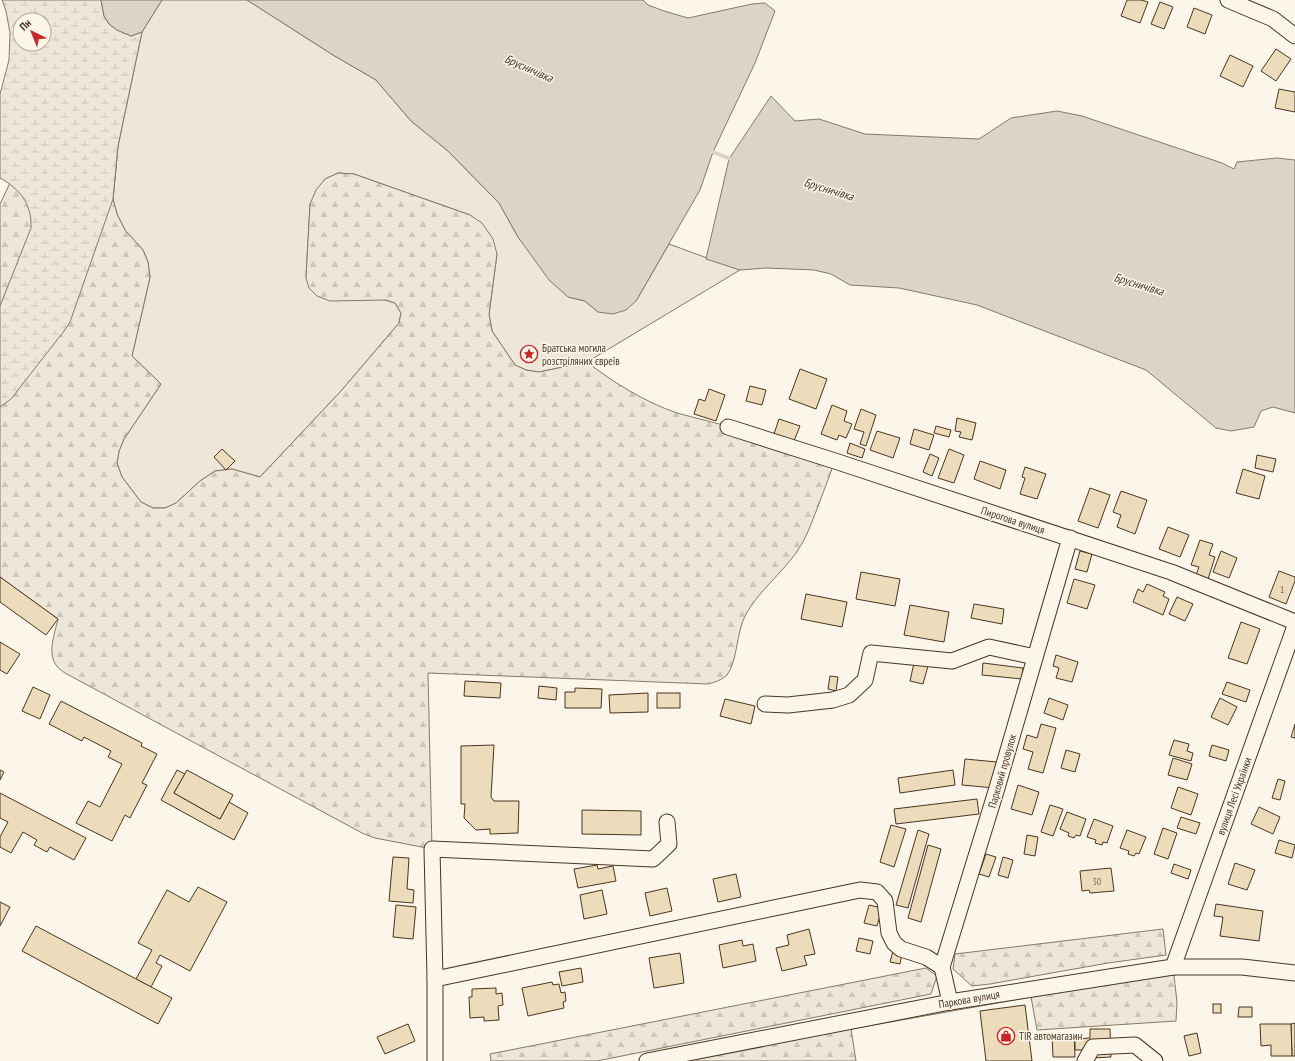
<svg xmlns="http://www.w3.org/2000/svg" width="1295" height="1061" font-family="'PT Sans Narrow',sans-serif">
<defs>
<pattern id="forest-firs" width="22" height="20" patternUnits="userSpaceOnUse"><rect width="22" height="20" fill="#ede6d9"/><path d="M5 1l3.5 6h-7zM16 11l3.5 6h-7z" fill="#cdc6ba"/></pattern>
<pattern id="wetland-marsh" width="20" height="14" patternUnits="userSpaceOnUse"><rect width="20" height="14" fill="#ede6d9"/><path d="M1 5h8M5 5V1M11 12h8M15 12V8" fill="none" stroke="#cdc6ba"/></pattern>
</defs>
<rect width="100%" height="100%" fill="#fbf6e9"/>
<path fill="#ede6d9" stroke="#887966" d="M162 0H247L333 55 376 80 411 121 448 151 499 203 518 237 568 297 585 301 598 312 636 301 669 244 740 270 587 362 539 372 526 370 515 365 492 331 489 314 497 254 470 215 354 174 338 173 325 179 310 204 306 277 395 303 401 313 399 323 341 391 260 477 232 469 215 471 200 481 176 503 165 508H153L141 502 122 477 117 463 119 451 124 439 161 384 132 356 150 277 148 262 143 250 125 230 117 214 113 199 118 146 142 32Z"/>
<g fill="url(#forest-firs)" stroke="#887966">
<path d="M118 146 113 199 117 214 125 230 143 250 148 262 150 277 132 356 161 384 124 439 119 451 117 463 122 477 141 502 153 508H165L176 503 200 481 215 471 232 469 260 477 341 391 399 323 401 313 395 303 386 300 330 301 317 296 309 288 306 278 310 204 316 190 325 179 338 173 354 174 470 215 482 223 493 239 497 254 489 314 492 331 515 365 526 370 539 372 587 362C614 383 645 402 677 413 695 418 713 422 730 427 765 438 800 449 835 461 829 477 823 493 817 509 811 524 806 539 796 553 781 574 759 591 746 614 736 632 738 660 727 675 722 680 715 682 708 684L428 673 432 849 375 838 364 834 65 673C62 671 58 668 56 665 47 652 55 633 58 619L0 577V204L10 183Z"/>
<path d="M1163 929 1166 955 1108 963 990 984 972 986 953 969 955 954Z"/>
<path d="M1173 967 1177 1002 1176 1021 1037 1030 1031 997 851 1029 856 1061H647Z"/>
<path d="M926 968 937 976 931 994 597 1061H491L490 1054Z"/>
</g>
<path fill="url(#wetland-marsh)" stroke="#887966" fill-rule="evenodd" d="M2 0H101L104 16 109 24 117 30 131 36 142 32 118 146 113 199 70 322 64 331 11 399 0 407V306L31 228C32 204 20 189 0 178V94L9 60 10 33 6 11ZM20 20H44V44H20Z"/>
<g fill="#dcd4c6" stroke="#887966">
<path d="M101 0H162L142 32 131 36 117 30 109 24 104 16Z"/>
<path d="M247 0H643L648 5 664 11 688 18 752 4 765 3 775 11 755 63 713 152 700 190 636 301 626 310 613 314 598 312 585 301 568 297 549 280 518 237 499 203 448 151 411 121 376 80 333 55Z"/>
<path d="M771 96 795 121 819 119 865 134 979 139 1011 118 1057 111 1082 116 1222 163 1234 169 1237 162 1277 158 1295 160V413L1273 407 1261 411 1254 427 1231 431 1216 428 1146 370 977 305 899 288 850 285 831 274 814 270 766 268 740 270 706 259 729 159Z"/>
</g>
<g fill="none" stroke-linecap="round" stroke-linejoin="round">
<path stroke="#dcd4c6" stroke-width="4" d="M708 150 733 160"/>
</g>
<g fill="#ecdcbc" stroke="#4a3520">
<path d="M1127 0H1141L1148 2 1140 23 1121 16Z"/>
<path d="M1160 2 1173 7 1164 29 1151 24Z"/>
<path d="M1194 8 1212 15 1205 34 1187 27Z"/>
<path d="M1276 49 1291 59 1276 81 1261 71Z"/>
<path d="M1230 55 1253 66 1243 87 1220 76Z"/>
<path d="M1279 89 1295 92V112L1275 108Z"/>
<path d="M800 369 827 379 816 409 789 399Z"/>
<path d="M750 386 766 390 762 405 746 401Z"/>
<path d="M709 389 725 395 716 421 694 414 699 399 705 401Z"/>
<path d="M832 405 847 411 844 421 852 424 846 438 839 435 837 440 821 434Z"/>
<path d="M861 409 876 415 866 446 860 444 864 432 854 429Z"/>
<path d="M957 418 976 423 972 440 959 437 961 432 955 431Z"/>
<path d="M779 419 800 426 794 441 774 434Z"/>
<path d="M936 426 951 430 949 437 934 433Z"/>
<path d="M914 429 934 435 929 450 910 444Z"/>
<path d="M877 431 900 438 893 458 870 450Z"/>
<path d="M850 443 865 449 862 458 847 453Z"/>
<path d="M222 449 235 461 226 470 214 457Z"/>
<path d="M949 449 964 455 954 483 938 478Z"/>
<path d="M930 454 939 458 932 476 923 472Z"/>
<path d="M1257 455 1276 459 1273 472 1255 468Z"/>
<path d="M980 461 1006 470 1000 489 974 479Z"/>
<path d="M1025 467 1046 474 1037 499 1020 494 1025 478 1022 477Z"/>
<path d="M1243 469 1265 476 1259 499 1236 493Z"/>
<path d="M1090 488 1110 495 1098 528 1078 521Z"/>
<path d="M1121 491 1147 500 1135 534 1117 527 1121 515 1113 512Z"/>
<path d="M1168 527 1189 535 1180 557 1159 549Z"/>
<path d="M1200 540 1213 544 1209 555 1215 557 1208 579 1196 575 1199 567 1191 565Z"/>
<path d="M1080 551 1092 554 1087 572 1075 569Z"/>
<path d="M1221 551 1237 558 1229 578 1213 572Z"/>
<path d="M1279 571 1295 577V581L1286 604 1269 597Z"/>
<path d="M861 572 900 579 895 606 856 599Z"/>
<path d="M0 577 58 619 46 635 0 602Z"/>
<path d="M1074 579 1095 585 1087 609 1067 603Z"/>
<path d="M1147 584 1165 592 1163 596 1169 599 1163 615 1133 602 1138 589 1143 592Z"/>
<path d="M806 594 847 602 842 627 801 619Z"/>
<path d="M1177 597 1193 604 1185 621 1169 614Z"/>
<path d="M974 604 1004 609 1002 624 971 618Z"/>
<path d="M910 605 949 612 944 642 904 635Z"/>
<path d="M1241 622 1260 629 1247 664 1228 658Z"/>
<path d="M0 642 20 654 7 674 0 670Z"/>
<path d="M1056 655 1078 662 1072 682 1056 678 1059 668 1053 666Z"/>
<path d="M914 663 928 666 923 684 910 681Z"/>
<path d="M983 663 1023 668 1022 679 982 675Z"/>
<path d="M830 676 838 677 836 691 828 689Z"/>
<path d="M465 681 501 683 500 698 464 696Z"/>
<path d="M1227 682 1250 690 1246 702 1222 694Z"/>
<path d="M539 686 557 688 556 700 538 698Z"/>
<path d="M33 687 50 695 40 719 22 711Z"/>
<path d="M575 688 602 689 601 708H565V692H575Z"/>
<path d="M648 693V712L610 713 609 695Z"/>
<rect x="657" y="693" width="23" height="15"/>
<path d="M1049 698 1068 705 1063 720 1044 713Z"/>
<path d="M1220 698 1237 707 1228 725 1211 717Z"/>
<path d="M725 699 755 706 751 724 720 716Z"/>
<path d="M61 701 142 743 141 746 157 754 142 783 147 785 130 818 125 815 112 841 76 823 88 801 100 807 122 764 108 757 111 751 84 737 82 741 49 724Z"/>
<path d="M1041 724 1056 728 1043 773 1028 769 1033 752 1023 749 1027 735 1037 738Z"/>
<path d="M1295 724V738L1291 737Z"/>
<path d="M1174 740 1189 744 1187 751 1193 753 1191 761 1169 755Z"/>
<path d="M494 745 491 797 494 801H519L518 833 490 834V829L476 830 464 818 465 804H461V746Z"/>
<path d="M1212 745 1229 750 1226 761 1209 756Z"/>
<path d="M1066 750 1080 754 1075 772 1061 768Z"/>
<path d="M1173 758 1192 764 1187 780 1168 775Z"/>
<path d="M965 759 997 762 995 788 962 785Z"/>
<path d="M0 770 4 772 0 780Z"/>
<path d="M177 770 185 774 174 793 220 819 229 802 248 813 234 840 161 800Z"/>
<path d="M187 770 233 795 220 819 174 793Z"/>
<path d="M953 770 955 785 900 793 898 778Z"/>
<path d="M1278 779 1285 781 1280 800 1272 798Z"/>
<path d="M1018 785 1039 792 1032 815 1011 809Z"/>
<path d="M1178 787 1198 794 1191 815 1171 808Z"/>
<path d="M0 793 86 838 74 860 50 847 47 852 34 845 37 840 23 832 11 853 0 847V837L8 822 0 818Z"/>
<path d="M977 799 979 814 896 824 894 809Z"/>
<path d="M1050 805 1063 809 1053 836 1041 832Z"/>
<path d="M1259 807 1280 817 1273 834 1251 824Z"/>
<path d="M582 810 641 811V835L582 834Z"/>
<path d="M1067 812 1086 819 1080 836 1076 835 1074 838 1068 836 1069 833 1060 829Z"/>
<path d="M1181 817 1200 823 1196 834 1177 828Z"/>
<path d="M1094 819 1113 826 1107 843 1103 842 1102 845 1095 843 1096 840 1087 837Z"/>
<path d="M891 825 906 829 894 867 880 862Z"/>
<path d="M1163 828 1177 833 1168 859 1154 854Z"/>
<path d="M918 830 929 834 908 908 896 905Z"/>
<path d="M1127 830 1146 837 1139 854 1136 853 1134 856 1128 854 1129 851 1120 848Z"/>
<path d="M1027 835 1038 837 1035 856 1024 854Z"/>
<path d="M1279 840 1295 845 1292 858 1275 853Z"/>
<path d="M928 845 941 849 921 922 908 918Z"/>
<path d="M986 854 996 857 989 877 979 874Z"/>
<path d="M393 857 409 858 407 889 414 890 413 903 389 901Z"/>
<path d="M1003 857 1013 860 1008 878 998 875Z"/>
<path d="M1235 863 1255 870 1247 890 1228 884Z"/>
<path d="M1174 864 1191 870 1188 879 1171 873Z"/>
<path d="M597 865 598 869 613 866 616 881 578 888 574 869Z"/>
<path d="M1111 868 1114 891 1090 893 1089 890 1082 891 1080 871Z"/>
<path d="M736 874 741 897 718 902 713 879Z"/>
<path d="M198 887 227 902 190 971 160 955 156 963 162 966 151 987 136 979 152 950 138 943 167 890 189 902Z"/>
<path d="M667 888 672 911 650 916 645 893Z"/>
<path d="M602 890 607 914 584 919 580 895Z"/>
<path d="M0 902 10 907 0 926Z"/>
<path d="M1216 904 1263 911 1259 941 1220 936 1223 917 1214 916Z"/>
<path d="M396 905 416 907 413 939 393 937Z"/>
<path d="M869 905 882 908 877 926 864 923Z"/>
<path d="M36 926 172 998 158 1024 22 951Z"/>
<path d="M809 929 815 954 804 956 807 965 782 971 776 948 789 945 787 935Z"/>
<path d="M859 938 873 941 870 954 856 951Z"/>
<path d="M742 940 743 946 753 944 756 961 723 968 719 945Z"/>
<path d="M893 951 902 953 900 964 890 962Z"/>
<path d="M680 953 684 983 654 988 649 958Z"/>
<path d="M581 968 583 982 562 986 559 972Z"/>
<path d="M552 982 553 985 559 984 561 993 565 992 566 1001 563 1002 564 1008 528 1016 522 988Z"/>
<path d="M496 988V994L502 993 503 1005 498 1006 499 1020 484 1021V1017L470 1018 469 997H472V989Z"/>
<rect x="1213" y="1004" width="8" height="9"/>
<path d="M1025 1005 1032 1061H986L980 1011Z"/>
<path d="M1239 1007H1252V1017H1238Z"/>
<path d="M1295 1023V1056H1292L1291 1024Z"/>
<path d="M408 1024 415 1041 385 1054 377 1037Z"/>
<path d="M1260 1024H1291L1292 1056H1271V1045L1261 1046Z"/>
<path d="M1090 1029H1110L1111 1057 1091 1058V1050H1075V1039L1090 1038Z"/>
<path d="M1197 1033 1201 1053 1189 1056 1184 1036Z"/>
<path d="M1074 1035 1075 1057H1053L1052 1036Z"/>
</g>
<g fill="none" stroke-linecap="round" stroke-linejoin="round">
<defs>
<g id="minor">
<path d="M1228 0 1273 19 1295 36"/>
<path d="M728 427 835 461 1171 572 1295 622"/>
<path d="M765 704 788 705 833 700 849 695 865 680 871 653 952 661 989 647 1035 657"/>
<path d="M1173 967 1295 626"/>
<path d="M435 979 860 890 877 892 885 901 889 933 894 943 901 949 926 957 942 967"/>
<path d="M950 1002 942 967 997 788 1070 538"/>
<path d="M435 1061V979L432 849 653 859 669 844 667 822"/>
<path d="M647 1061 950 1002 1173 967H1242L1295 973"/>
<path d="M1085 1061 1093 1047 1135 1045 1155 1061"/>
</g>
</defs>
<use href="#minor" stroke="#4a3520" stroke-width="17"/>
<use href="#minor" stroke="#fbf6e9" stroke-width="15"/>
</g>
<defs>
<symbol id="sight-ring" viewBox="-11 -11 22 22"><circle r="9.5" fill="#fbf6e9" stroke="#c62828" stroke-width="1.5"/><path d="M0-6L1.8-2.2L6-1.7L2.9 1.2L3.7 5.4L0 3.3L-3.7 5.4L-2.9 1.2L-6-1.7L-1.8-2.2Z" fill="#c62828"/></symbol>
<symbol id="shop-ring" viewBox="-11 -11 22 22"><circle r="9.5" fill="#fbf6e9" stroke="#c62828" stroke-width="1.5"/><path d="M-5-2.5h2.3a2.7 3.5 0 0 1 5.4 0H5L5.5 6h-11ZM-1.5-2.5h3a1.5 2.3 0 0 0-3 0Z" fill="#c62828"/></symbol>
</defs>
<g fill-rule="evenodd">
<use href="#sight-ring" x="519" y="344" width="20" height="20"/>
<use href="#shop-ring" x="996" y="1026" width="20" height="20"/>
</g>
<g text-anchor="middle" dominant-baseline="central" stroke-width="3" stroke-linejoin="round" paint-order="stroke">
<g font-size="9" fill="#725f47">
<text x="1282" y="589">1</text>
<text x="1097" y="881">50</text>
</g>
<g font-size="11" fill="#4a3520" stroke="#fbf6e9" text-anchor="start">
<text x="542" y="348">Братська могила<tspan x="542" dy="13">розстріляних євреїв</tspan></text>
<text x="1019" y="1036">TIR автомагазин</text>
</g>
<g font-size="11" fill="#4a3520" stroke="#fbf6e9">
<text transform="translate(1013 520) rotate(18)">Пирогова вулиця</text>
<text transform="translate(1002 771) rotate(-74)">Парковий провулок</text>
<text transform="translate(1234 796) rotate(-70)">вулиця Лесі Українки</text>
<text transform="translate(969 999) rotate(-10)">Паркова вулиця</text>
</g>
<g font-size="12" font-style="italic" fill="#4a3520" stroke="#fbf6e9">
<text transform="translate(529 68) rotate(24)">Брусничівка</text>
<text transform="translate(829 189) rotate(17)">Брусничівка</text>
<text transform="translate(1139 284) rotate(17)">Брусничівка</text>
</g>
</g>
<g transform="translate(32 32) rotate(317)"><circle r="19" fill="#fbf6e9" stroke="#b4a999"/>
<path d="M0-3L7 15L0 10L-7 15Z" fill="#c62828"/>
<text y="-6" font-size="11" font-weight="bold" text-anchor="middle" fill="#4a3520">Пн</text>
</g>
</svg>
